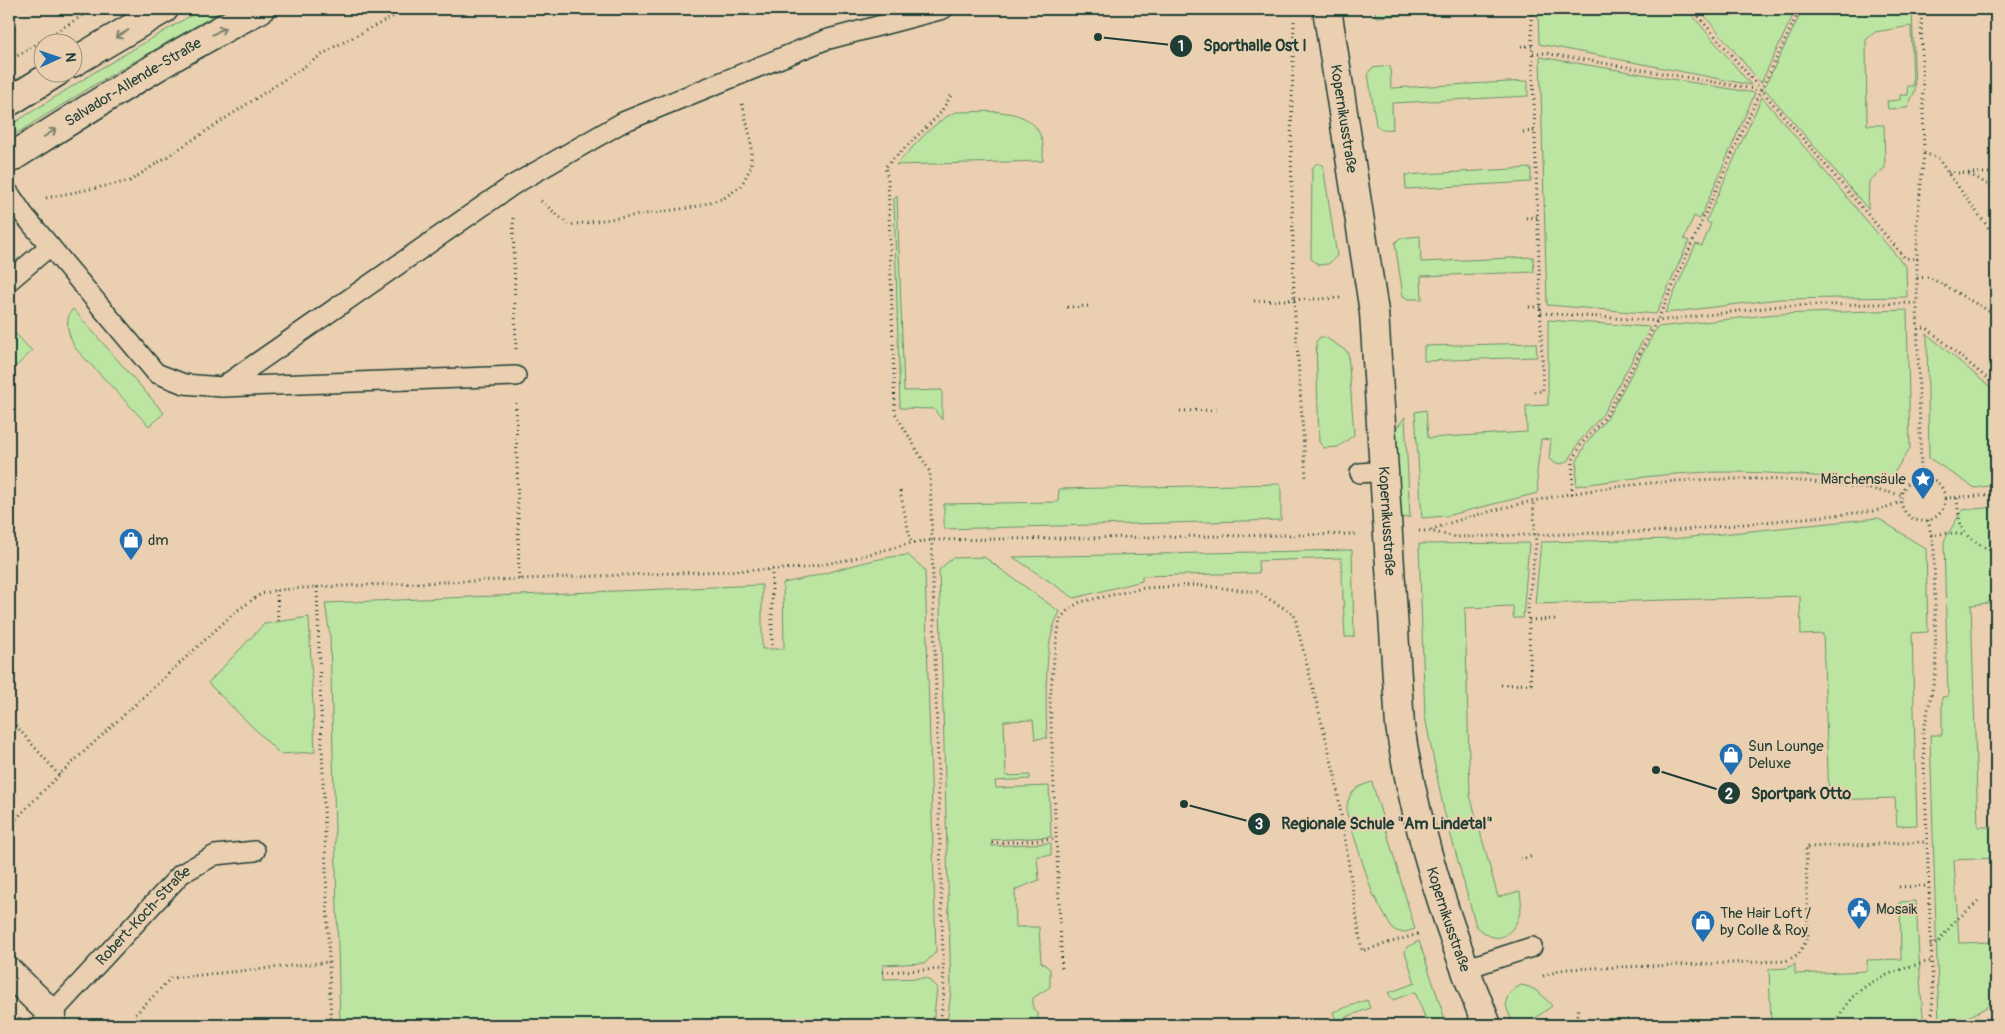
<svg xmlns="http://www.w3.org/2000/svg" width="2005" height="1034" font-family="Pangolin,sans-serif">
<rect width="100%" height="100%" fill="#ead0b1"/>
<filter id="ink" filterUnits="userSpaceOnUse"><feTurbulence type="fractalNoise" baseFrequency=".02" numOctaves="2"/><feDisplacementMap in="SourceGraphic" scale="10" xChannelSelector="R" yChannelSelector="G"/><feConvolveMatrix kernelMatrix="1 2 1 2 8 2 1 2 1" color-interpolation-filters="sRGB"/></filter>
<g filter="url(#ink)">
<g fill="#bbe5a1" stroke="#6d916a">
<path d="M202 9H225L104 79 9 138V127L14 123 98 70Z"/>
<path d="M1375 9H1505L1376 17Z"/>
<path d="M1538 9H1687L1751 85 1539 44Z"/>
<path d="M1699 9H1796L1761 83Z"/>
<path d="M1803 9H1912L1915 91 1907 108 1888 109 1887 101 1900 100V95H1908L1907 86H1913L1911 26 1875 32 1866 40 1867 125H1884L1885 168 1869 181 1868 209 1764 88Z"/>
<path d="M1540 57 1755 93 1700 219 1694 216 1684 239 1689 241 1656 314 1547 305Z"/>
<path d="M1390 66 1391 88 1528 81V96L1392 103 1393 129 1381 130 1376 125 1368 73 1372 68Z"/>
<path d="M1762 97 1906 267 1907 297 1779 299 1665 313 1696 244 1702 246 1711 224 1706 221Z"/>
<path d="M956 112C984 112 1030 105 1041 137 1044 144 1043 153 1043 161L896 165C914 147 932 122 956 112Z"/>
<path d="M1317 163 1323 165 1337 256 1328 264 1319 265 1311 259 1312 168Z"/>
<path d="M1531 168V182L1406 189 1405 175Z"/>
<path d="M897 195 904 391 942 390V420L934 409 900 408 894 199Z"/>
<path d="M1420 236 1421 262 1533 257 1534 272 1421 276 1422 299H1408L1403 296 1395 243 1400 238Z"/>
<path d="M73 309 164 413 149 426 75 348C69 336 63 320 73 309Z"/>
<path d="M1907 310 1910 448 1887 484C1833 477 1779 472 1724 472 1675 472 1625 479 1576 486L1577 461 1585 445 1608 417 1657 327 1776 314Z"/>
<path d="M1548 320 1650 327 1603 414 1579 442 1569 460 1562 464 1554 463 1549 459 1551 440 1541 439 1537 472 1538 493 1446 516 1422 518 1415 412 1426 410 1428 438 1527 432 1526 406 1548 405Z"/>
<path d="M9 329 15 333 32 351 14 368 9 363Z"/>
<path d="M1927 334 1996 392V485L1975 488 1929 458Z"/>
<path d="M1320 337H1325L1348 352 1354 435 1338 447 1324 448 1319 442 1316 342Z"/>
<path d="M1536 343 1537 357 1424 361V346Z"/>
<path d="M1405 417 1410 517 1396 518 1392 434Z"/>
<path d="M1281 484V520L944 529V504L1058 502 1059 489Z"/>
<path d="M1996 507V602L1971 605 1978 827H1996V858L1954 860 1959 943 1996 942V1002L1954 1025H1939L1930 735H1942V697L1948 696 1944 541 1962 510Z"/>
<path d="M1878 518 1926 549 1928 632 1912 633 1917 825 1897 826 1895 798 1829 800 1823 634 1801 635 1800 596 1535 604 1541 542 1672 539Z"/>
<path d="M1529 543 1523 618H1513V606L1465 608 1470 795 1498 897 1520 891C1520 896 1522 902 1521 907 1519 922 1508 943 1490 936 1485 934 1480 929 1476 926L1444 811 1425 717 1419 544Z"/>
<path d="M1352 550 1354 637H1345L1341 558 1258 561 1259 573 1142 576V581L1074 598 1013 557Z"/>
<path d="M908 555 925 570 936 952 925 963 883 965 884 979 927 978 937 988 933 1025H340L330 636 325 603 762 585V649H784L783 583C825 576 865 558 908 555Z"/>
<path d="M984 557 1060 612C1043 639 1046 706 1047 738L1035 739 1033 720 1004 721 1006 776 1030 775V779L995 781 996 788 1049 786 1051 837 992 840V846L1051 843V855L1037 856 1039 880 1015 890 1016 927H1039L1041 962 1050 969V987L1033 998V1009L1038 1013V1025H947L951 990 939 570 952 558Z"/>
<path d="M309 617 315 752 280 754 208 683 264 624Z"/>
<path d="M1372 782 1415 929C1406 932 1399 935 1391 927L1372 892 1347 814C1346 795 1354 787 1372 782Z"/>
<path d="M1916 901 1921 994 1924 1025H1771L1769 969 1787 968 1795 964V974L1867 971V960L1901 959 1900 902Z"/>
<path d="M1419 941 1447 1025H1428L1415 992 1393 1000 1388 993 1415 983 1405 952 1407 947Z"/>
<path d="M1521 985C1535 987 1543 995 1552 1006L1534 1019 1539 1025H1514C1505 1006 1500 997 1521 985Z"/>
<path d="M1367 1000 1370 1008 1339 1020 1341 1025H1338L1333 1012Z"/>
</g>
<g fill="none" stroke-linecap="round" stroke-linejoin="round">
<defs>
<g id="lane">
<path d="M9 193 24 215 156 373 184 384 222 387 516 376"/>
<path d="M9 281 50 246"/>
<path d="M222 387 513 185 623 122 825 40 943 9"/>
<path d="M1360 473 1384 471"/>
<path d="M1464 969 1532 947"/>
<path id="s1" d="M41 1025 181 874 215 855 255 851"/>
</g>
<g id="street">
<path id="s2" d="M1327 9 1374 312 1400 726C1415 828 1448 929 1487 1025"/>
<path d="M72 63 164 9"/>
<path d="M9 102 57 72"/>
<path id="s3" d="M9 159C91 107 173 54 260 9"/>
<path d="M9 972 52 1014"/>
</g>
</defs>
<use href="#lane" stroke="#1f3d34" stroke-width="22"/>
<use href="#street" stroke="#1f3d34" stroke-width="31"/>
<g stroke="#1f3d34" stroke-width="3" stroke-dasharray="1 4" stroke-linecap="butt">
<path d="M1531 9 1543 391 1532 392"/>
<path d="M1692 9 1905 258 1918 259"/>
<path d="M1921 9 1924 153 1917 224V303L1921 476"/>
<path d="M1294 21 1291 144 1294 299 1306 478"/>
<path d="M1521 46H1532"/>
<path d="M1533 53H1544L1760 90"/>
<path d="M9 61 93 9"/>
<path d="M1523 132 1535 131"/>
<path d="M1924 153 1938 158 1948 173 1996 238"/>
<path d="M1948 173H1996"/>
<path d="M1969 174 1996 189"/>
<path d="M46 198 130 181 334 47 408 9"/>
<path d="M541 201 569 225 694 207 724 198 741 186 751 167V140L742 103"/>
<path d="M513 218 516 350"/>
<path d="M1526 218 1538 217"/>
<path d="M1917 278 1929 277 1996 315"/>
<path d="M1254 301 1341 298"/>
<path d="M1067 307 1090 306"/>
<path d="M1529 307H1541"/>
<path d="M1541 313 1657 321 1780 306 1917 303"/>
<path d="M1918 328H1927L1996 386"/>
<path d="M516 403 519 580"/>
<path d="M1180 411 1216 410"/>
<circle cx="1923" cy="499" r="22"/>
<path d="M900 491 911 543"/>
<path d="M1572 494 1573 460 1582 443 1606 416 1657 321 1761 90 1800 9"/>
<path d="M1945 498 1996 495"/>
<path d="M1957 498C1960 537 1964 535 1996 554"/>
<path d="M1928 520 1934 549 1936 671 1923 734 1933 995 1931 1025"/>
<path d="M1431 530C1455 520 1481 514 1507 507 1629 477 1777 468 1901 495"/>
<path d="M1419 531H1429L1456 537 1674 531 1875 511 1901 502"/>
<path d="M1931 535 1950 533 1965 535"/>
<path d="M772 569V649"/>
<path d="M317 587 331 1025"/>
<path d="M277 590 278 621"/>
<path d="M1529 620 1559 619"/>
<path d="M1501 685 1531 684 1528 605 1536 544 1533 501"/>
<path d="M9 718 59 775"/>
<path d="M9 826 59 775 235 612 261 594 277 590 317 587 805 568 851 559 911 543 933 540 1355 534"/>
<path d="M992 843 1056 839"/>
<path d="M1520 859 1534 856"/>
<path d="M1899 887 1928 886"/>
<path d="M1930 946 1939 941 1955 921 1978 902"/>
<path d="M1062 968 1050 700 1054 658 1060 619 1068 610 1080 602 1144 588 1195 585 1257 592 1294 614 1335 775 1362 951 1418 934"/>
<path d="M883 972 943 969"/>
<path d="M1543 976 1565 969 1786 961 1799 954 1808 937 1806 847 1926 842"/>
<path d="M125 1025 171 978 329 962"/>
<path d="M940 1025 944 991 930 472 895 413 888 179 885 167 939 115 952 94"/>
<path d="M1574 1025 1579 1008"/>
<path d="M1832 1025C1840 1018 1843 1008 1850 1000 1867 979 1905 967 1931 961"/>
</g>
<use href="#lane" stroke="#ead0b1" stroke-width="19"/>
<use href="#street" stroke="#ead0b1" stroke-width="28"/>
</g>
<defs><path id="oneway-shaft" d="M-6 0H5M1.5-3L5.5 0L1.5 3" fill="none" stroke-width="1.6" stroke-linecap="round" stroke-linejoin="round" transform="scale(1.25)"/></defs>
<g stroke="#7a7f6c">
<use href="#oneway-shaft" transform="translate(219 31) rotate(-29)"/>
<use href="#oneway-shaft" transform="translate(122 34) rotate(149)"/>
<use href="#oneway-shaft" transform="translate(50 133) rotate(-32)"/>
</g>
</g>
<defs>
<symbol id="sight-pin" viewBox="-11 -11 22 30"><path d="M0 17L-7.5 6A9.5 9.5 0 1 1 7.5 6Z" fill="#1f6fb2" stroke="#ead0b1"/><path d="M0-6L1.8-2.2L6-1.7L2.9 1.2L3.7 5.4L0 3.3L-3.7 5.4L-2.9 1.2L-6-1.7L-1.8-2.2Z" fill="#fff"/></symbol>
<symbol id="shop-pin" viewBox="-11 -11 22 30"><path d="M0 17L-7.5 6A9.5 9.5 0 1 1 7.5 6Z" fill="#1f6fb2" stroke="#ead0b1"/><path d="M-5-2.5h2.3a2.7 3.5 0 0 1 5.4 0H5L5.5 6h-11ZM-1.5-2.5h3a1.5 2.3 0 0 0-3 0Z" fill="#fff"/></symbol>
<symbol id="civic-pin" viewBox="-11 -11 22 30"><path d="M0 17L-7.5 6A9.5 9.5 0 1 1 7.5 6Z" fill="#1f6fb2" stroke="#ead0b1"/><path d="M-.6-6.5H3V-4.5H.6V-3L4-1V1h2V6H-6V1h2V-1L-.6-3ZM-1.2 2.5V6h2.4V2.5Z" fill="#fff"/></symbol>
</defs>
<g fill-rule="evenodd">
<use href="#sight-pin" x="1909" y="465" width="28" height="38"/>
<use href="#shop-pin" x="117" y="526" width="28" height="38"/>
<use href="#shop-pin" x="1717" y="741" width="28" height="38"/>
<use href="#civic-pin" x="1845" y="895" width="28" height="38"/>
<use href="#shop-pin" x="1689" y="908" width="28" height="38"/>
</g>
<g text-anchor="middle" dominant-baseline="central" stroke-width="4" stroke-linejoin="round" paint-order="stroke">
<g font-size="15" fill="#1f3d34" stroke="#ead0b1">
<text stroke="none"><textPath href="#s3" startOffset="146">Salvador-Allende-Straße</textPath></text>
<text stroke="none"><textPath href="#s2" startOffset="111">Kopernikusstraße</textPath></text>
<text stroke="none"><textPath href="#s2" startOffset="516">Kopernikusstraße</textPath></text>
<text stroke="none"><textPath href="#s1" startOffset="150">Robert-Koch-Straße</textPath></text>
<text stroke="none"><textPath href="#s2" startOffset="921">Kopernikusstraße</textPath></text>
</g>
<g font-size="15" fill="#1f3d34" stroke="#ead0b1" text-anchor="start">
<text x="1906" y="479" text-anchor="end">Märchensäule</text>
<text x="148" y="540">dm</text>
<text x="1748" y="746">Sun Lounge<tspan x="1748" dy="17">Deluxe</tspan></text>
<text x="1876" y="909">Mosaik</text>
<text x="1720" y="913">The Hair Loft /<tspan x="1720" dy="17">by Colle &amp; Roy</tspan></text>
</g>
</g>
<path fill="none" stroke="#1f3d34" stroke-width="2" d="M1098 37L1181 46M1656 770L1729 793M1184 804L1259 824"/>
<g fill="#1f3d34" stroke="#ead0b1" stroke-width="2">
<circle cx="1098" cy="37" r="5"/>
<circle cx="1656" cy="770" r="5"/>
<circle cx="1184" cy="804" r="5"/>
<circle cx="1181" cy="46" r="12"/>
<circle cx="1729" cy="793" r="12"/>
<circle cx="1259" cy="824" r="12"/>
</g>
<g font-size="15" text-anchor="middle" font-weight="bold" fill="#fff">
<text x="1181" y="51">1</text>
<text x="1729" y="799">2</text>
<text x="1259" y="829">3</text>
</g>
<g font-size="16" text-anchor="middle" font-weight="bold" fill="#1f3d34" stroke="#ead0b1" stroke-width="4" stroke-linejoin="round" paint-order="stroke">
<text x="1255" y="51">Sporthalle Ost I</text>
<text x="1801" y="799">Sportpark Otto</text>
<text x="1387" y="829">Regionale Schule "Am Lindetal"</text>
</g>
<rect width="2005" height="1034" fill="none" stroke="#ead0b1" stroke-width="30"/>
<rect x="15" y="15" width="1975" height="1004" fill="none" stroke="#1f3d34" stroke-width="2" filter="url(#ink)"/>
<g transform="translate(58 58) rotate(87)"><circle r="24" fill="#ead0b1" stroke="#99957f"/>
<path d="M0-4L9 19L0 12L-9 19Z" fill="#1f6fb2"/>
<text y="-8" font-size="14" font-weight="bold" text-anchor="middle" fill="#1f3d34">N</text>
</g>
</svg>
